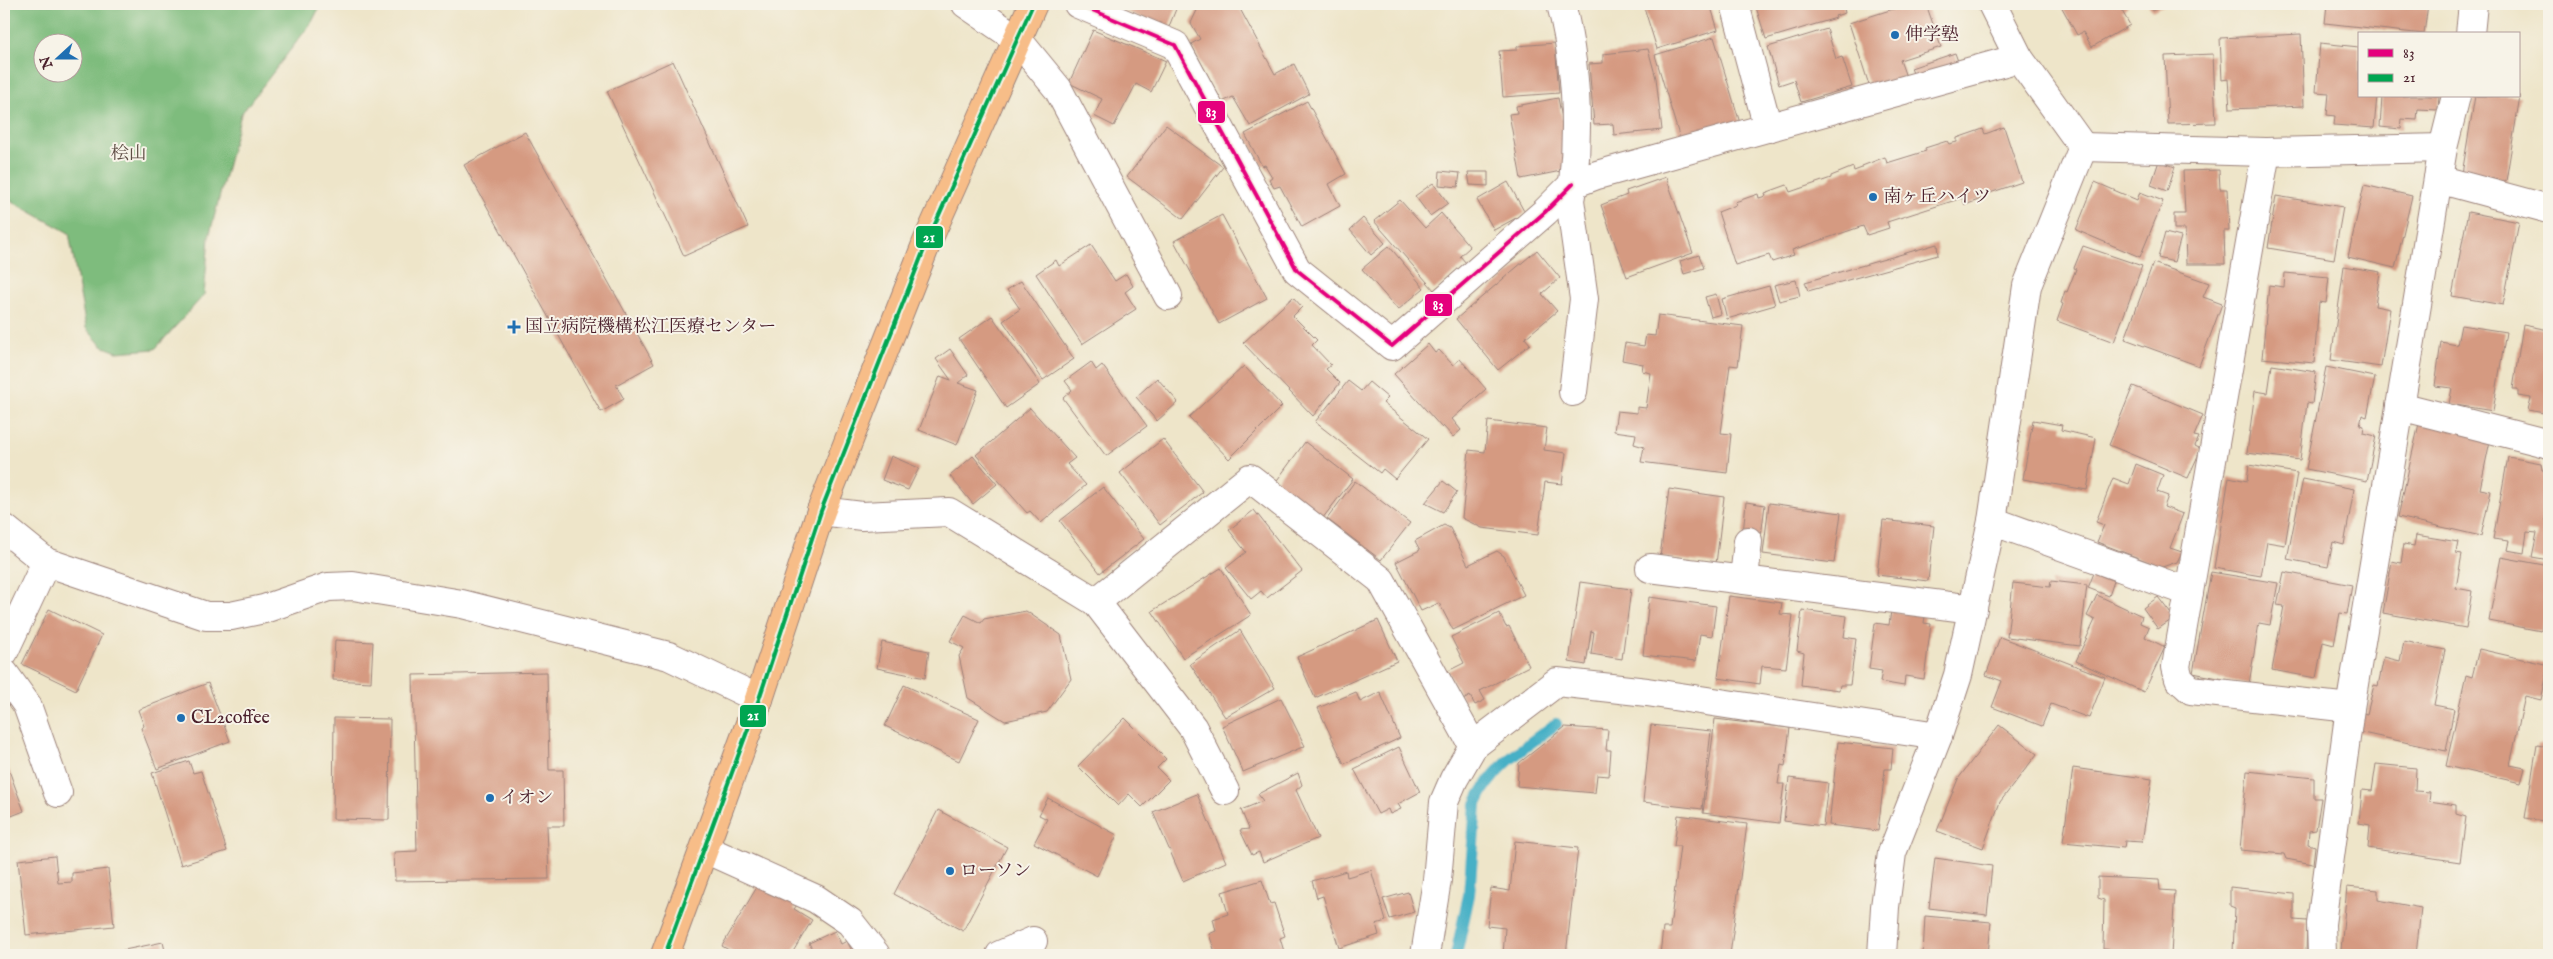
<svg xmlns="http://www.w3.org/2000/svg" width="2553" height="959" font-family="'IM FELL English','Noto Serif JP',serif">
<rect width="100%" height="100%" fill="#f7f3e8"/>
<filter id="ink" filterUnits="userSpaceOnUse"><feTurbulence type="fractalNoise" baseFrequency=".02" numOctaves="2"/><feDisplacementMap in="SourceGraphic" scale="10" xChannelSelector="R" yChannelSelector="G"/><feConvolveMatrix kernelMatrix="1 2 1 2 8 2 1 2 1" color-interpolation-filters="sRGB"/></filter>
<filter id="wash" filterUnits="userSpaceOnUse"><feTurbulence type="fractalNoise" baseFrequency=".0096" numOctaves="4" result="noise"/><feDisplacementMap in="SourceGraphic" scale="20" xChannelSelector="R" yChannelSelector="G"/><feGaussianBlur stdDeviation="1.12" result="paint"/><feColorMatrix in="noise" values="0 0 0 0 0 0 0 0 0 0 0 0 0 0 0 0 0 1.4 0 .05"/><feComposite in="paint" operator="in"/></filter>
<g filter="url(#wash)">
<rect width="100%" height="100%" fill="#eee5c9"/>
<path fill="#7ebc7d" stroke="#646e54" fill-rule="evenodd" d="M4 4H321L312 22 241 114 209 237 204 295 155 349 117 352 102 346 86 328 69 233 4 197ZM42 42H72V72H42Z"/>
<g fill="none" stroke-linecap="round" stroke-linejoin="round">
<path stroke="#47b0c6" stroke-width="12" d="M1456 955 1469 895 1476 804C1491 768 1525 747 1556 724"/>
</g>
<g id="blocks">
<g fill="#d59a81">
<path d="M1109 4H1178L1168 29Z"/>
<path d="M1200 4H1241L1239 7 1275 74 1294 64 1309 94 1250 126 1233 97 1222 102 1191 44 1200 39 1191 23Z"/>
<path d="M1643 4H1710L1718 30 1657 49Z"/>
<path d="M1755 4H1843L1845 13 1835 16 1836 18 1766 39Z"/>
<path d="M1909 4H1926L1941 47 1900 60 1906 77 1870 88 1849 23Z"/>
<path d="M2060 4H2126L2128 7 2122 11 2130 25 2092 47 2083 32 2077 35Z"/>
<path d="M2148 4H2166L2152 11Z"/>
<path d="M2327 4H2428L2424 34 2325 23Z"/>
<path d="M1827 29 1836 59 1842 57 1852 87 1801 102 1794 80 1779 85 1768 47Z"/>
<path d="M1093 30 1166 61 1151 92 1136 84 1114 126 1094 116 1102 99 1069 83Z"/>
<path d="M2301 34 2304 106 2230 109 2228 79 2222 80 2220 38Z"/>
<path d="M1714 37 1740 123 1680 139 1655 55Z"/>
<path d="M1555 43 1559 93 1503 97 1499 51 1517 50V46Z"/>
<path d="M2320 43 2359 47V96H2377L2374 128 2334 125 2335 116 2327 115 2329 93 2316 92Z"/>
<path d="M1648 49 1656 78 1662 130 1614 135 1613 124 1594 125 1589 64 1603 63V54Z"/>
<path d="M1955 53 1959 64 1915 79 1911 68Z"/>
<path d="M2213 54 2216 123 2168 124 2165 56Z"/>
<path d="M673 61 748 227 684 256 607 91Z"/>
<path d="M2382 96H2439L2438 110 2418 109 2417 120 2402 119 2401 129 2380 127Z"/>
<path d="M2475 96H2520L2506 181 2462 174Z"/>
<path d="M1558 98 1568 149 1566 170 1521 179 1509 114 1517 113 1516 106Z"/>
<path d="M1307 101 1346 174 1329 184 1340 206 1302 227 1280 186 1274 188 1269 179 1272 177 1265 165 1262 166 1245 134Z"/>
<path d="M1166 125 1223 167 1183 219 1127 177Z"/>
<path d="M2004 127 2022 182 1984 195V198L1965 205 1962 198 1887 222 1889 228 1867 235 1863 226 1792 250 1794 255 1772 262 1769 255 1735 265 1718 212 1736 205 1735 202 1758 194 1759 198 1766 196 1765 193 1787 185 1790 192 1831 178V176L1853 167 1854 171 1862 168V166L1885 157 1887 163 1926 151 1925 148 1947 141 1949 144 1957 142V138L1983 129 1985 134Z"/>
<path d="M525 132 654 364 616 385 624 399 601 412 464 165Z"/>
<path d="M2159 161 2175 167 2167 191 2151 185Z"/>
<path d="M2219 170 2220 189H2227L2229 231H2224L2225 264H2186L2185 229H2174V214H2185L2183 171Z"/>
<path d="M1440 171 1460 173 1458 187 1439 185Z"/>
<path d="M1468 172H1488V186L1470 185Z"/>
<path d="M1666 177 1693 253 1627 277 1601 205 1627 195 1626 191Z"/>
<path d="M1508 182 1525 213 1494 230 1477 200Z"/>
<path d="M2095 182 2137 200 2140 192 2163 201 2140 257 2076 230Z"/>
<path d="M1433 183 1448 203 1430 216 1415 196Z"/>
<path d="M2364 185 2412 196 2395 268 2348 257Z"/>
<path d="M2276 196 2343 207 2334 259 2268 248Z"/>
<path d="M1400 200 1425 228 1441 213 1470 247 1460 256 1466 263 1434 290 1374 221Z"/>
<path d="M2468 212 2519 222 2503 305 2452 296Z"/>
<path d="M1222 215 1267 298 1219 324 1174 241Z"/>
<path d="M1363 218 1385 243 1371 255 1350 230Z"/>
<path d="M2165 233 2181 237 2174 262 2158 258Z"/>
<path d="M1937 244 1938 255 1808 291 1805 282Z"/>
<path d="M1091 245 1115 281 1126 274 1133 286 1125 292 1136 309 1082 344 1036 274 1056 260 1059 266Z"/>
<path d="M1389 246 1424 288 1398 310 1362 269Z"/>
<path d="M2083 246 2142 266 2114 342 2057 321 2063 304 2061 303 2065 291 2067 292 2076 269 2074 268Z"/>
<path d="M1537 250 1560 278 1542 294 1557 311 1525 338 1530 344 1498 370 1456 319Z"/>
<path d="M1699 255 1704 268 1684 274 1680 261Z"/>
<path d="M2153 263 2209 283 2203 297 2222 304 2199 366 2125 339Z"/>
<path d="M2344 266 2380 272 2375 306 2390 309 2381 367 2331 360Z"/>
<path d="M2285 273 2329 277 2326 303 2319 302 2314 363 2262 358 2269 285 2284 287Z"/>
<path d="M1796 280 1800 296 1779 301 1774 285Z"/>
<path d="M1021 281 1074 359 1043 380 1003 321 1020 309 1007 290Z"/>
<path d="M1769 286 1775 305 1727 319 1722 299Z"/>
<path d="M1716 294 1721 314 1711 317 1705 297Z"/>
<path d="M1293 297 1302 307 1293 316 1317 340 1312 345 1331 365 1326 369 1340 383 1313 416 1243 343Z"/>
<path d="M1658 315 1743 326 1738 366 1730 365 1721 433 1731 434 1727 473 1641 462 1644 447 1634 444 1636 434 1614 431 1617 411 1637 413V407L1646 408 1651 373 1642 371 1643 364 1622 360 1625 343 1644 346 1646 335 1655 336Z"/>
<path d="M992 316 1040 384 1006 408 959 339Z"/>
<path d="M2461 325 2506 332 2493 411 2449 404 2452 388 2435 386 2441 342 2457 345Z"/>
<path d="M2523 325 2549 330V414L2528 410 2531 398 2518 396V389H2513Z"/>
<path d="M1428 344 1435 353 1439 350 1453 365 1460 359 1486 389 1452 419 1461 430 1453 437 1443 426 1442 428 1394 374Z"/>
<path d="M950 349 968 375 958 383 978 390 957 445 919 430 940 376 951 380 936 359Z"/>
<path d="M1091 362 1096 370 1102 365 1147 426 1106 456 1063 398 1072 390 1065 381Z"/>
<path d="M2272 365 2316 372 2312 404 2307 403 2300 460 2247 453 2255 391 2268 393Z"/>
<path d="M1244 366 1282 406 1229 459 1189 417Z"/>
<path d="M2326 367 2375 377 2367 417 2362 415 2360 425 2364 426 2363 433 2376 436 2367 481 2306 469Z"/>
<path d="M1157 378 1178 402 1157 421 1136 397Z"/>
<path d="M1348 381 1361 391 1369 382 1388 398 1383 403 1428 439 1395 479 1383 469 1380 473 1315 422Z"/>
<path d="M2133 386 2203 415 2194 436 2199 437 2195 446 2201 449 2188 478 2109 445Z"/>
<path d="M1030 408 1075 458 1067 464 1086 485 1041 523 1030 511 1027 513 976 455Z"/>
<path d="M2420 419 2491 436 2480 489 2491 491 2481 536 2398 517Z"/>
<path d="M2033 420 2062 425 2061 430 2096 438 2087 490 2023 479Z"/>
<path d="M1488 421 1547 428 1544 450 1566 453 1562 484 1545 482 1538 535 1482 528 1462 518 1469 450 1485 452Z"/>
<path d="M1163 439 1203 492 1160 525 1120 473Z"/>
<path d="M1305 442 1353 479 1322 519 1275 483Z"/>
<path d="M891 456 919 468 908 490 882 480Z"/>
<path d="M973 456 997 484 973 504 950 476Z"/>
<path d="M2508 457 2541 463 2542 470 2549 471V497L2545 520 2549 521V560L2532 557 2537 533 2527 532 2524 553 2507 550 2509 541 2493 539Z"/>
<path d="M2136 464 2163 475 2157 492 2168 496 2164 507 2183 514 2170 548 2182 552 2177 562 2162 567 2097 542 2104 525 2096 522 2113 478 2129 484Z"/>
<path d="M2249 465 2297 473 2285 545 2267 542 2261 576 2214 568 2229 477 2247 481Z"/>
<path d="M2303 479 2354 489 2344 545 2333 542 2328 567 2287 559Z"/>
<path d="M1355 481 1410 523 1381 560 1327 519Z"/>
<path d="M1443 481 1457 492 1443 512 1425 503Z"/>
<path d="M1103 487 1144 539 1100 573 1060 521Z"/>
<path d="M1669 489 1724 497 1716 564 1660 557Z"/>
<path d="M1746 502 1765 505 1761 536 1743 534Z"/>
<path d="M1769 503 1841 513 1834 563 1763 554Z"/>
<path d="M1254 510 1302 571 1267 598 1261 591 1251 599 1226 568 1246 552 1229 530Z"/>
<path d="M1883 520 1934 526 1928 581 1877 575Z"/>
<path d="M1444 525 1450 528 1468 565 1497 551 1504 556 1524 595 1453 630 1439 603 1421 611 1396 562 1420 550 1415 541Z"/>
<path d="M2416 535 2458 542 2456 553 2462 554 2456 588 2472 591 2466 628 2383 613 2392 561 2401 563 2404 544 2414 546Z"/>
<path d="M2501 557 2549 566V586L2541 631 2489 621Z"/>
<path d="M1221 568 1251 615 1183 658 1152 611Z"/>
<path d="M2211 572 2278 583 2270 625 2259 623 2249 684 2193 673Z"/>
<path d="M2284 572 2352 585 2347 614 2340 613 2334 645 2323 642 2316 678 2272 670 2284 606 2277 605Z"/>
<path d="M2094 573 2114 581 2109 596 2088 588Z"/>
<path d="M2051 581 2087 585 2080 646 2007 637 2013 583 2050 587Z"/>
<path d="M1580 582 1631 589 1622 659 1591 654 1594 632 1591 631 1586 665 1569 662Z"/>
<path d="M2097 595 2142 616 2140 623 2149 627 2145 637 2165 647 2144 692 2076 661 2095 620 2087 616Z"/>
<path d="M1729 596 1782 603 1780 614 1793 615 1786 668 1762 666 1760 684 1718 678Z"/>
<path d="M1649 597 1716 606 1712 636 1700 634 1696 661 1643 655Z"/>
<path d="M2158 597 2174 618 2158 629 2143 608Z"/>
<path d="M49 609 102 635 76 690 22 664Z"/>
<path d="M1802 610 1847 616 1844 637 1856 639 1850 685H1840L1839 690 1801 685 1804 653 1797 651Z"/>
<path d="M1026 611 1061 635 1071 679 1047 712 1005 721 968 698 959 656 964 648 950 641 965 615 981 623 984 619Z"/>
<path d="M1891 611 1925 616 1924 623 1931 624 1924 679 1905 676 1904 686 1880 682 1882 671 1869 669 1875 623 1889 625Z"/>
<path d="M1499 613 1506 627 1509 626 1529 666 1480 691 1485 700 1475 705 1470 696 1463 700 1448 671 1464 663 1451 637Z"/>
<path d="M1378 620 1397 661 1315 698 1297 657Z"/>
<path d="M1240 630 1275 688 1225 717 1190 664Z"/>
<path d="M2000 637 2105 677 2089 718 2051 704 2042 726 1992 707 2002 681 1986 675Z"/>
<path d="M335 640 373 642 371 682 333 680Z"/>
<path d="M2404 641 2445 650 2434 705 2454 709 2446 751 2358 732 2362 713 2367 714 2374 685 2378 686 2384 657 2400 661Z"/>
<path d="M882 642 929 651 925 678 877 668Z"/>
<path d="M2479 649 2549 665 2541 700 2525 696 2510 765 2525 768 2521 783 2446 766 2466 675 2472 677Z"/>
<path d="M547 672 549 770H563L564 826H547L549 879 395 881 394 852 417 851 413 675Z"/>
<path d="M208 683 230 741 157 769 141 728 144 726 138 710Z"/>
<path d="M904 685 979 719 959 761 885 726Z"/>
<path d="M1356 692 1360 702 1380 692 1400 738 1344 764 1318 708Z"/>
<path d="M1281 698 1305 746 1243 772 1222 726Z"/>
<path d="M334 718 390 719 389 820 333 819Z"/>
<path d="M1125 718 1166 759 1157 768 1169 780 1142 807 1129 794 1118 806 1078 766Z"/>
<path d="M1715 719 1790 728 1785 766 1781 765 1778 784H1784L1779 823 1703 813Z"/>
<path d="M1651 725 1711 731 1702 809 1643 802Z"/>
<path d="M1999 725 2037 754 2000 802 1983 848 1937 831 1958 779Z"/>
<path d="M1565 727 1608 730 1606 750H1611L1609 776 1597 775 1595 793 1517 786 1519 763Z"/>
<path d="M1838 742 1893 748 1891 769H1885L1878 831 1829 825Z"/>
<path d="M2537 745 2549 747V822L2525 818Z"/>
<path d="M1399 747 1420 792 1398 804 1401 809 1390 814 1388 809 1378 814 1354 769Z"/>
<path d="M4 757 24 811 4 819Z"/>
<path d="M189 761 193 773 201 771 227 851 181 865 152 773Z"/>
<path d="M2376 764 2416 768 2415 791 2430 792 2429 801 2456 805V814L2466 817 2460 862 2368 848 2370 825 2359 823 2362 790 2372 791Z"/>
<path d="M2073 768 2152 779 2142 842 2125 841 2124 848 2063 842Z"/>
<path d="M2247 771 2314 778V798H2321L2316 830 2309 831 2308 844 2315 846 2313 864 2286 859 2284 854 2240 850Z"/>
<path d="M1298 773 1302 785 1296 790 1318 838 1263 862 1259 852 1252 855 1240 830 1249 829 1241 810 1263 801 1258 794Z"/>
<path d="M1789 778 1828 783 1823 826 1784 821Z"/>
<path d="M1197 794 1226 862 1183 881 1153 812Z"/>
<path d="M1048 798 1117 835 1097 876 1034 843 1047 819 1039 815Z"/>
<path d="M938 810 1007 847 963 931 894 894Z"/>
<path d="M1678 815 1747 824 1730 955H1660L1663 928H1670L1680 846H1674Z"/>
<path d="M1515 841 1578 848 1566 955H1503L1505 928 1487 926 1491 888 1510 891Z"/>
<path d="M55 856 58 883 72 882V873L108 869 114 926 26 935 18 860Z"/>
<path d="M1935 858 1992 866 1987 915 1929 908Z"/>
<path d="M1371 870 1386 921 1376 924 1379 935 1339 948 1323 896 1317 898 1312 881 1346 871 1347 877Z"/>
<path d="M2098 877 2159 880 2160 890 2175 891 2171 954 2103 949 2104 900 2098 898Z"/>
<path d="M1262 880 1270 904 1274 903 1285 936 1280 938 1285 955H1216L1209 934 1216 931 1213 919 1228 914 1222 892Z"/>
<path d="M760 882 797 905 794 909 812 920 791 955H737L722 946Z"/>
<path d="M2230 887 2294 894V920L2307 921 2306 955 2233 952 2235 908 2230 906Z"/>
<path d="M2347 887 2378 890V900L2421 908 2416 955H2354L2353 951 2341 950Z"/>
<path d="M1408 892 1414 912 1390 919 1383 899Z"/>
<path d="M1925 916 1991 922 1988 955H1923Z"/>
<path d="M835 931 841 944 847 941 854 955H815L809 943Z"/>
<path d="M163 942 166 955H106L105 954Z"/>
</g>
</g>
</g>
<g filter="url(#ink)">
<use href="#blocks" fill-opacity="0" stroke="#9c827a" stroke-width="1"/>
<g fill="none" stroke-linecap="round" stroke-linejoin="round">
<defs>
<g id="minor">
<path d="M966 4 1017 39 1058 89 1168 296"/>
<path d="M1078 4 1175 45 1297 270 1392 346 1545 212 1573 184"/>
<path d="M1561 4C1576 62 1579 125 1573 184L1597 175 2019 58"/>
<path d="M1735 4 1768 128"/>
<path d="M2470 34 2473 4"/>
<path d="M2083 147 2266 152 2443 148"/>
<path d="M2438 179 2549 209"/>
<path d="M1573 392 1584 299 1570 200 1573 184"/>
<path d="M2400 406 2549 444"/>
<path d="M821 511 862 516 949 512 1096 602 1250 478 1381 580 1473 746 1557 682 1647 692 1938 736"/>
<path d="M1992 521 2189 592 2176 667 2179 679 2191 690 2350 708"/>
<path d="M4 528 46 562 206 616H231L264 609 328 587 353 586 462 604 669 656 759 699"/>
<path d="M1650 568 1973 609"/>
<path d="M1744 579 1748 541"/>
<path d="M2189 592 2266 152"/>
<path d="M1096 602 1193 728 1225 791"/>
<path d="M4 652 46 562"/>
<path d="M4 673 27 705 58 793"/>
<path d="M705 849 816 899 850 922 876 955"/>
<path d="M1000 955 1033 941"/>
<path d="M1425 955 1437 880 1444 802 1454 779 1473 746"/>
<path d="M1882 955 1885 907 1892 853 1938 736 1958 675 1992 521 2027 286 2083 147 2019 58 1992 4"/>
<path d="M2322 955 2321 924 2350 708 2443 148 2456 96"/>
</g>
<path id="highway" d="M665 955 759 699 821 511 927 242 1033 4"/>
</defs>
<use href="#minor" stroke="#9c827a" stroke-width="30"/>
<use href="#highway" stroke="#9c827a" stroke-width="30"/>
<use href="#minor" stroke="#fff" stroke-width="28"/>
<use href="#highway" stroke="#f7bd88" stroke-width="28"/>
<defs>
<path id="bus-1" d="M1078 4 1175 45 1297 270 1392 346 1545 212 1573 184"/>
<path id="bus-2" d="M665 955 759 699 821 511 927 242 1033 4"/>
</defs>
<use href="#bus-1" stroke="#f7f3e8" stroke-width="8"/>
<use href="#bus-2" stroke="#f7f3e8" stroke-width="8"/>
<use href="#bus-1" stroke="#e5007d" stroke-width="4"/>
<use href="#bus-2" stroke="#00a651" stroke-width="4"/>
</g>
</g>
<g fill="#1f6fb2" stroke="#f7f3e8" stroke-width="2">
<circle cx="1895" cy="35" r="5"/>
<circle cx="1873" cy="197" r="5"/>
<path d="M511.5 319.5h5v5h5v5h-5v5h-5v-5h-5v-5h5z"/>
<circle cx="181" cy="718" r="5"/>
<circle cx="490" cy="798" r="5"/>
<circle cx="950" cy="871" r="5"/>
</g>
<g text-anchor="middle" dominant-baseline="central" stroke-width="4" stroke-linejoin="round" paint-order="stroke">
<g font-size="18" fill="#4a1f2b" stroke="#f7f3e8" text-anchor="start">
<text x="1905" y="35">伸学塾</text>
<text x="1883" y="197">南ヶ丘ハイツ</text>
<text x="525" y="327">国立病院機構松江医療センター</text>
<text x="191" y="718">CL2coffee</text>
<text x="500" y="798">イオン</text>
<text x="960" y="871">ローソン</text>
</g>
<g font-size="18" fill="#5f4e45" stroke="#f7f3e8">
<text x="129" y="154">桧山</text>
</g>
</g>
<g stroke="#f7f3e8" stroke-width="2">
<rect x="1197" y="100" width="29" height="24" rx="5" fill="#e5007d"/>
<rect x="915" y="225" width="29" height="24" rx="5" fill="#00a651"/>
<rect x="1424" y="293" width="29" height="24" rx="5" fill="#e5007d"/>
<rect x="739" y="704" width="28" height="24" rx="5" fill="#00a651"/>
</g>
<g font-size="14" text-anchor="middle" font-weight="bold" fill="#fff">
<text x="1211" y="117">83</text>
<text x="929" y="242">21</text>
<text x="1438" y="310">83</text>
<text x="753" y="720">21</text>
</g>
<rect width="2553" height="959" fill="none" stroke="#f7f3e8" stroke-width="20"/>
<rect x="2358" y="32" width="162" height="65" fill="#f7f3e8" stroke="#b29e9c"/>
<rect x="2368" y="49" width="25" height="8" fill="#e5007d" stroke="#b29e9c"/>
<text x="2403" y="58" font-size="15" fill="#4a1f2b">83</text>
<rect x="2368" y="74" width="25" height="8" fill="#00a651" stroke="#b29e9c"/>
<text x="2403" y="82" font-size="15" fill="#4a1f2b">21</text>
<g transform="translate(58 58) rotate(249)"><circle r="24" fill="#f7f3e8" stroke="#b29e9c"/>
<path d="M0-4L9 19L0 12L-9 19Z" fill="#1f6fb2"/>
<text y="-8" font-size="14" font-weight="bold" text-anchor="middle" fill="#4a1f2b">N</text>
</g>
</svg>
